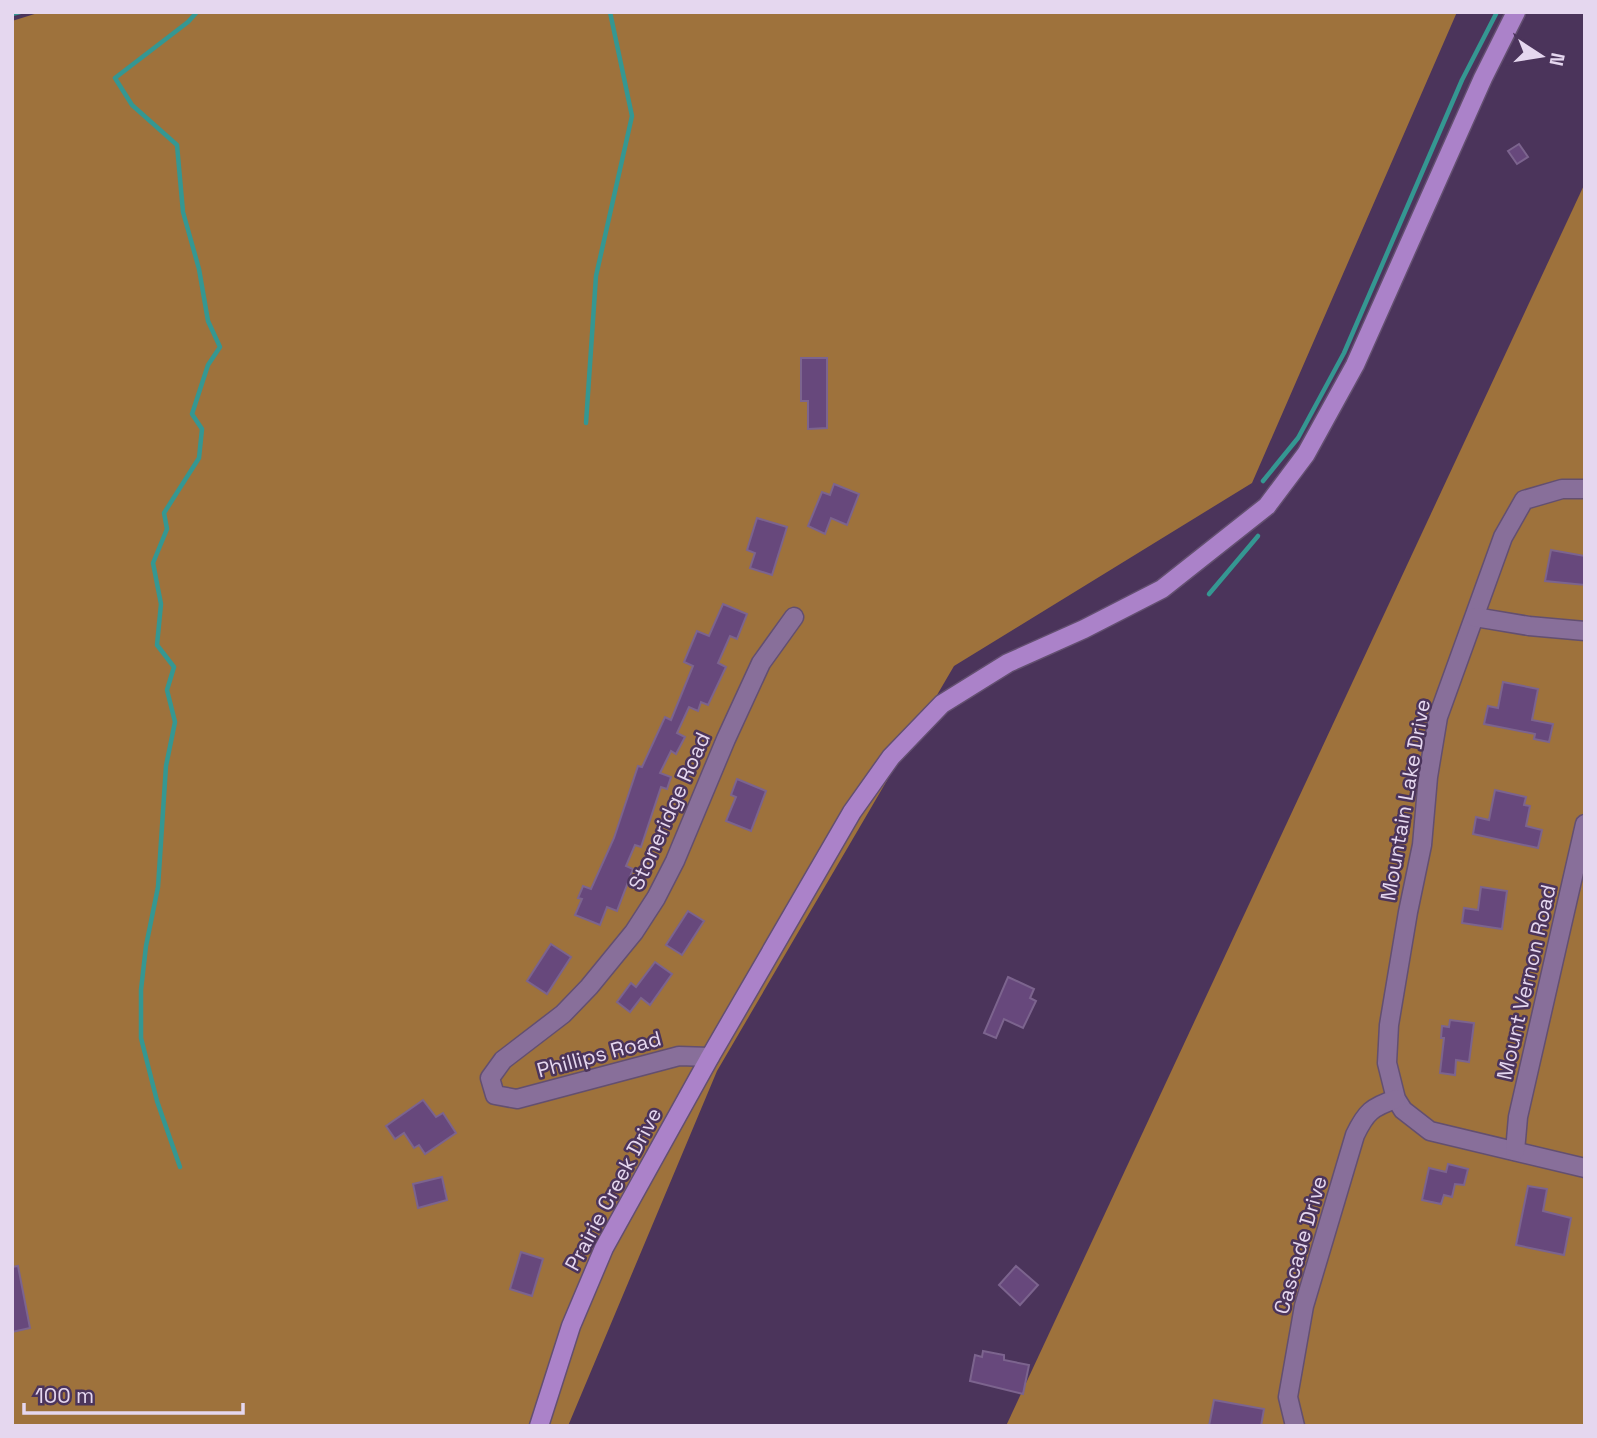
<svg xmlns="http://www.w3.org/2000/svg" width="1597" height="1438" font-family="'Space Grotesk',sans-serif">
<rect width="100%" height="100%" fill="#4b345b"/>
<g fill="#9e723c">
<path d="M41 12H1457L1252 483 954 666 717 1071 568 1426H12V21Z"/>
<path d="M1585 183V1426H1006Z"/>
</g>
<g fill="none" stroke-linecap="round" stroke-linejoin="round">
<g stroke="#359792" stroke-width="4.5">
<path d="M12 14 20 12"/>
<path d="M586 423 596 276 632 116 610 12"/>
<path d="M1263 481 1298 438 1344 353 1462 80 1497 12"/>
<path d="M1209 594 1258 536"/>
<path d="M180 1167 157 1101 141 1038V990L146 946 158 887 166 766 175 722 167 690 174 667 157 645 161 604 153 563 167 529 164 513 199 458 202 429 192 414 208 365 220 347 208 321 199 269 183 212 177 145 132 105 115 78 188 22 197 12"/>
</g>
</g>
<g fill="#67487c" stroke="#7c648e" stroke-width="2">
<path d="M1519 144 1528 157 1517 164 1508 151Z"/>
<path d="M801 358H827V428L808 429V401H801Z"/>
<path d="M834 484 859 494 847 525 831 518 825 534 808 526 822 492 830 495Z"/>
<path d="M757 518 787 527 772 575 750 568 755 553 747 550Z"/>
<path d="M1551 550 1585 556V585L1545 581Z"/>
<path d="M723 604 747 614 737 639 730 636 718 663 726 667 708 705 701 702 698 711 689 707 677 733 685 737 676 754 671 751 660 773 671 777 667 789 661 787 641 847 635 845 626 866 633 869 617 911 607 907 600 925 575 915 582 899 578 898 583 886 591 889 614 838 638 766 642 767 665 717 671 720 693 666 684 662 697 631 709 636Z"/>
<path d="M1503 682 1538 689 1532 720 1553 724 1549 742 1534 739 1535 734 1484 724 1488 706 1498 708Z"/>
<path d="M737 779 766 791 751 831 726 821 736 797 731 795Z"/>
<path d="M1495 790 1526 797 1524 805 1530 806 1526 826 1542 830 1538 848 1473 834 1476 817 1489 820Z"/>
<path d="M1481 887 1507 891 1502 929 1462 923 1464 908 1478 910Z"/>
<path d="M688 911 704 921 682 955 666 945Z"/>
<path d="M551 944 571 957 547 994 527 981Z"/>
<path d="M655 962 672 974 650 1005 641 998 630 1012 617 1002 631 983 636 987Z"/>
<path d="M1008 977 1034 989 1030 998 1036 1001 1023 1028 1004 1019 996 1038 984 1033Z"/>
<path d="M1450 1020 1474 1023 1469 1062 1456 1060 1455 1075 1440 1073 1444 1038H1441L1442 1026 1449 1027Z"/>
<path d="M423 1100 436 1117 443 1113 456 1133 425 1154 419 1145 414 1148 404 1133 395 1139 386 1126Z"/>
<path d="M1448 1164 1468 1169 1464 1185 1455 1184 1452 1197 1444 1195 1441 1204 1422 1200 1429 1168 1446 1172Z"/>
<path d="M442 1177 447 1200 418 1208 413 1184Z"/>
<path d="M1528 1186 1547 1189 1543 1211 1571 1218 1564 1255 1516 1245Z"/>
<path d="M521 1252 543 1259 532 1296 510 1289Z"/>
<path d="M18 1266 30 1328 12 1332V1267Z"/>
<path d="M1016 1266 1038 1285 1020 1305 999 1285Z"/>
<path d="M983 1351 1004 1355V1360L1029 1365 1023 1394 970 1381 975 1355 982 1357Z"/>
<path d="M1214 1400 1264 1409 1261 1426H1209Z"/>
</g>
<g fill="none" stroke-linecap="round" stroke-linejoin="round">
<defs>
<g id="minor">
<path d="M1585 489H1562L1524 500 1503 537 1438 717 1428 777 1422 845 1408 912 1389 1025 1387 1063 1396 1099 1403 1110 1430 1131 1585 1168"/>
<path d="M1475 617 1529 626 1585 631"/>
<path d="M710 1057 679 1056 517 1099 495 1095 490 1078 503 1060 563 1014 589 987 634 932 656 898 675 861 726 739 761 663 794 617"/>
<path d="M1515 1151 1518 1117 1585 824"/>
<path d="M1295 1426 1288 1397 1304 1306 1355 1135C1366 1112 1372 1107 1396 1099"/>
</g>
<path id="major" d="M539 1426 571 1326 604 1248 710 1057 852 812 891 757 942 704 1008 663 1084 629 1162 589 1267 506 1306 454 1355 365 1483 78 1516 12"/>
</defs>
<use href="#minor" stroke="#634f70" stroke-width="21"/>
<use href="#major" stroke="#634f70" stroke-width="21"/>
<use href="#minor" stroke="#886f9a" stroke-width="18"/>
<use href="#major" stroke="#ab82c9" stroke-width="18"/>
</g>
<g text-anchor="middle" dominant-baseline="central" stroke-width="5" stroke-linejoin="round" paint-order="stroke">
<g font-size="21" fill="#e5d7ef" stroke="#4b345b">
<text transform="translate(1405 800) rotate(-80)">Mountain Lake Drive</text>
<text transform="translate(669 811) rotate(-66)">Stoneridge Road</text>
<text transform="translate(1526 982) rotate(-77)">Mount Vernon Road</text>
<text transform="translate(599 1054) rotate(-15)">Phillips Road</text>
<text transform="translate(613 1189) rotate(-62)">Prairie Creek Drive</text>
<text transform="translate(1300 1245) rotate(-74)">Cascade Drive</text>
</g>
</g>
<rect width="1597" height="1438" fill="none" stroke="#e5d7ef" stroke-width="28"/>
<g transform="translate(1541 56) rotate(102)" stroke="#4b345b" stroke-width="5" paint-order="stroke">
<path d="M0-5L12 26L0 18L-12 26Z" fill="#e5d7ef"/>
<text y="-10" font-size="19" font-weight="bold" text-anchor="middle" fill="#e5d7ef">N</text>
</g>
<path d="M24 1403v10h219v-10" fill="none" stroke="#e5d7ef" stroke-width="3.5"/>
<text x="35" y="1403" font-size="21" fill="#e5d7ef" stroke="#4b345b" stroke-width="5" paint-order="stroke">100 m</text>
</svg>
